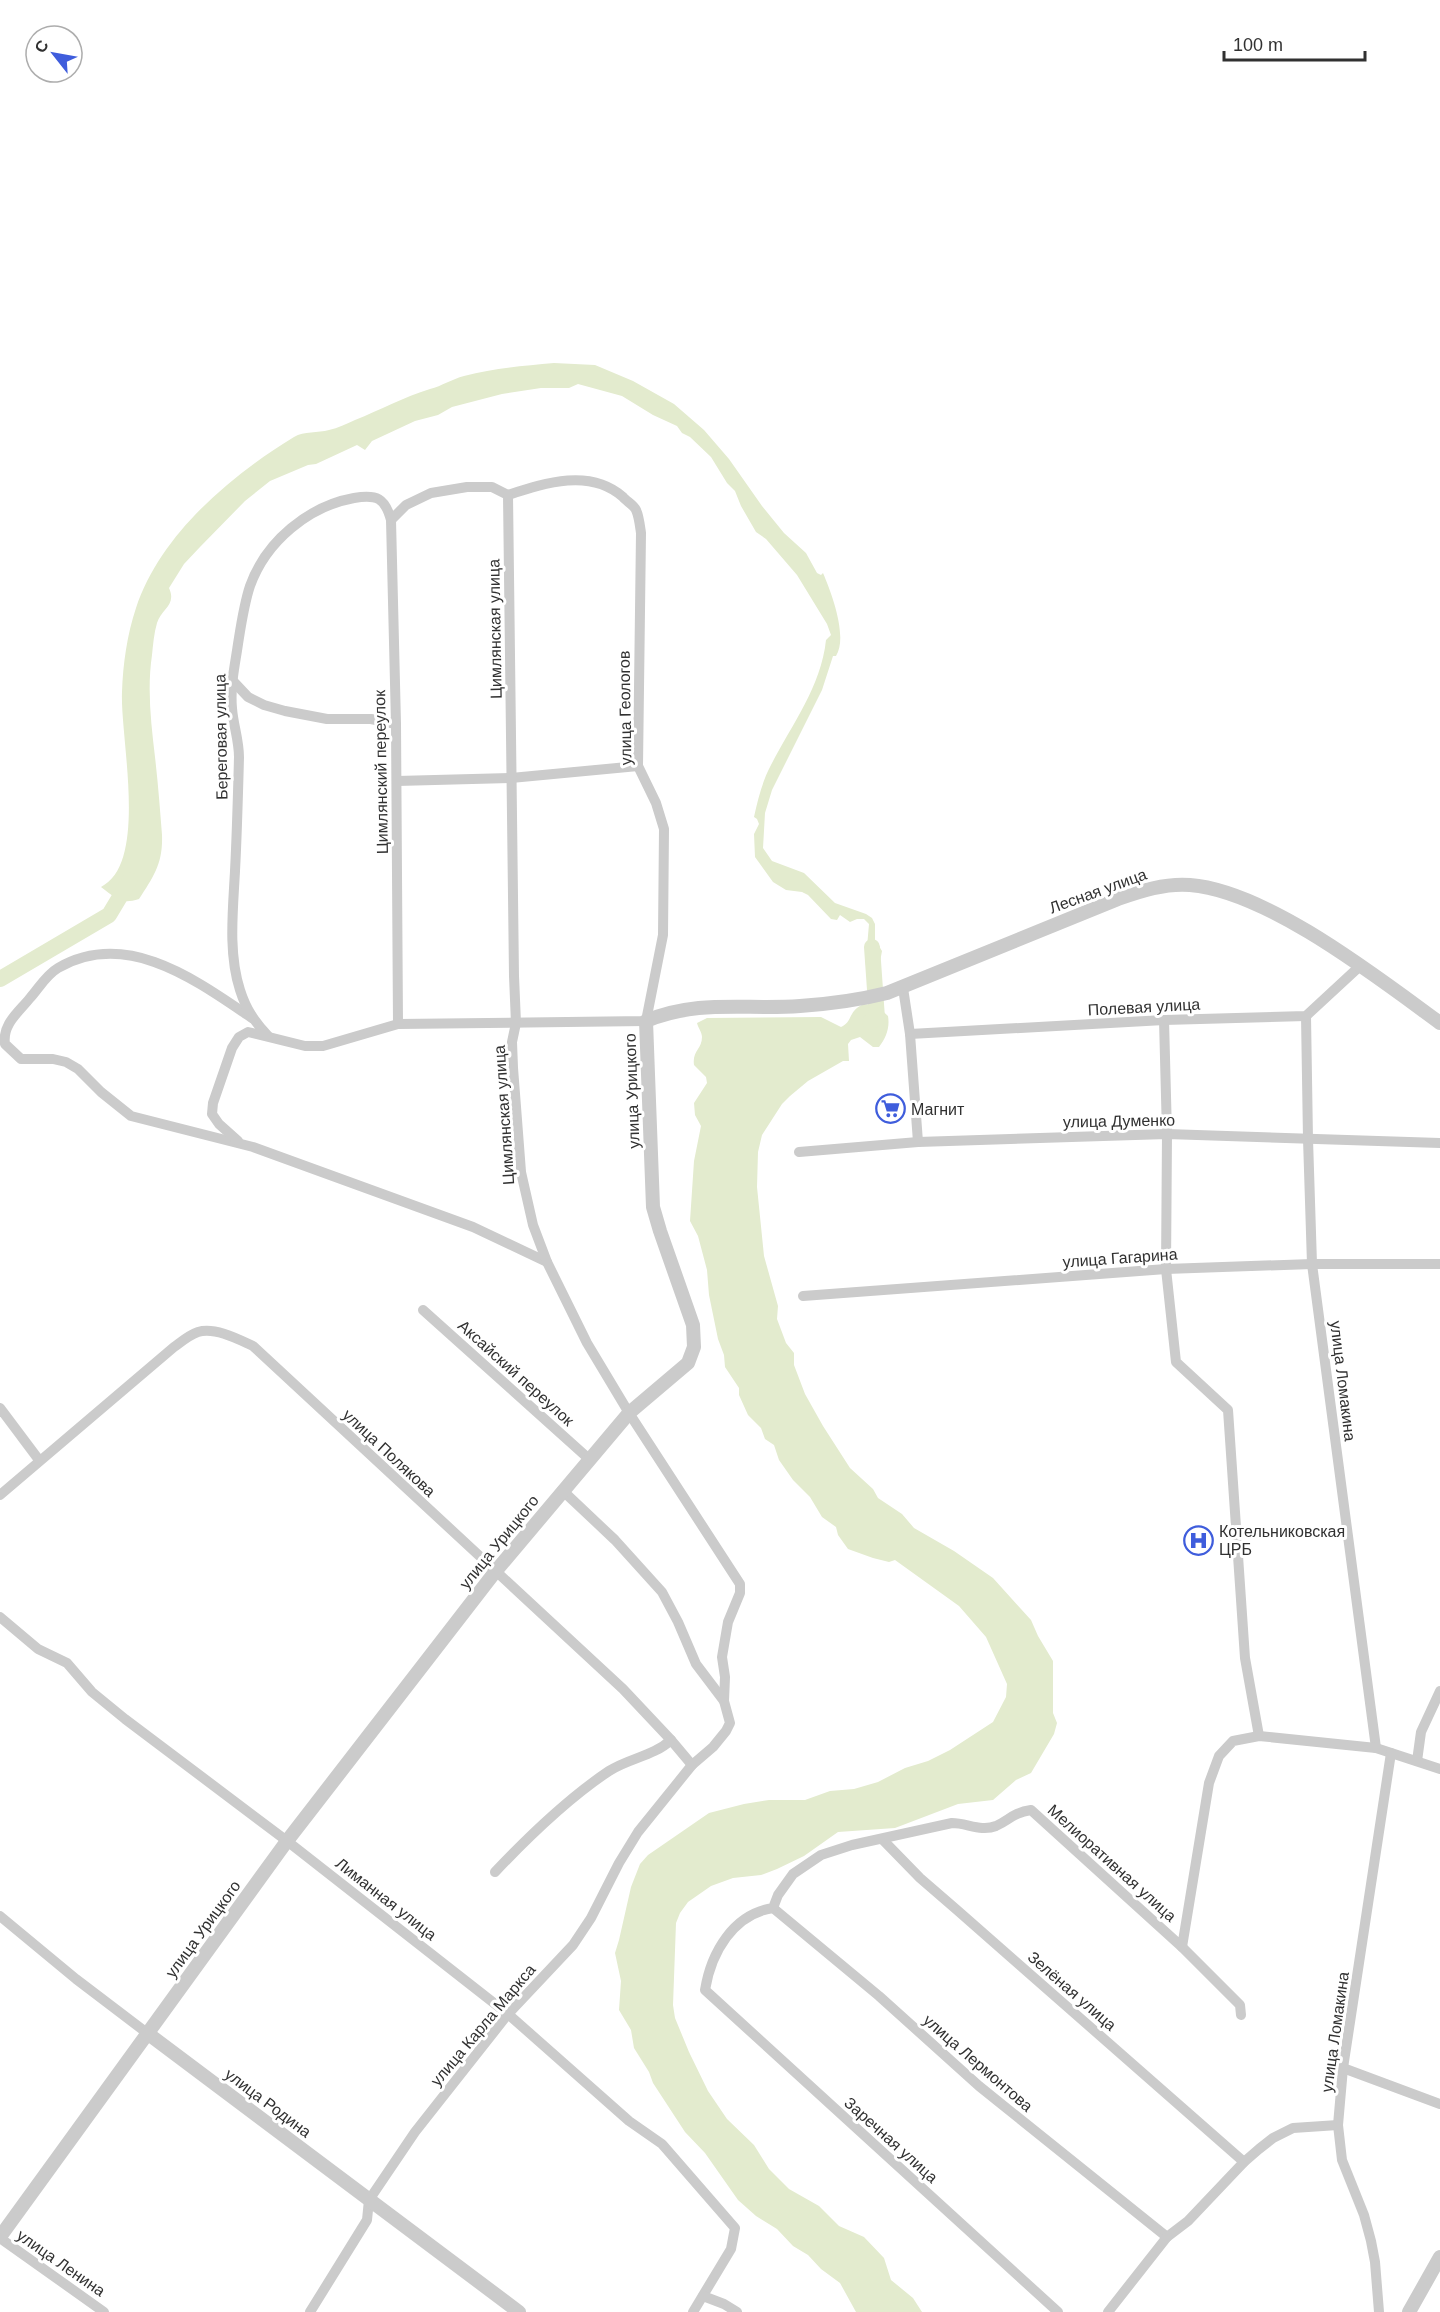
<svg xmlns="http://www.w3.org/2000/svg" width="1440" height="2312" font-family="Arial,sans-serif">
<rect width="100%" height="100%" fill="#fff"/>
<g fill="#e3ebce">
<path d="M554 363 595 365 633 381 674 404 704 430 729 459 762 506 784 533 806 553 817 573 821 575 823 573C832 594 848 637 836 656H833L822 690 772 790 765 813 763 848 772 861 804 873 835 903 866 914 872 918 875 924V940L882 951 879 967 872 969 866 966 865 959 871 957 867 947 869 924 864 919H857L850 922 840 915 837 920 831 919 808 895 802 892 786 890 773 882 755 857 754 834 759 824 757 819 754 817C758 799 762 782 771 765 792 724 821 687 826 640L831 635 827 624 797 575 766 539 756 532 741 506 735 491 727 483 711 457 690 437 682 433 677 426 653 415 622 396 578 384 569 388H541L502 394 452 407 438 415 415 421 372 441 365 450 357 445 316 464 308 465 270 481 245 501 200 547 184 564 169 588C177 605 161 609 157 623 154 633 153 645 152 655 147 689 151 723 155 757 158 783 160 809 162 835 163 863 154 876 139 899 120 905 116 898 101 887 149 863 120 739 122 692 123 664 127 635 136 608 160 535 230 476 294 437 304 431 318 433 329 430 338 428 346 424 355 420 380 410 404 397 430 389 442 386 452 379 464 376 494 368 523 366 554 363Z"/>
<path d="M864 1004 876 1005 888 1016C890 1028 886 1038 879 1047H873L860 1037 851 1040 848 1044 849 1061H843L808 1081 790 1096 782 1104 762 1135 758 1152 757 1187 764 1256 778 1306 777 1319 786 1343 794 1353V1365L805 1394 823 1426 850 1468 873 1489 878 1498 902 1514 914 1528 954 1551 993 1578 1031 1620 1038 1636 1053 1661V1713L1057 1723 1054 1734 1031 1773 1016 1780 993 1800 958 1804 895 1828 838 1832 804 1856 777 1869 761 1875 733 1878 711 1886 688 1902 680 1913 676 1923 673 2005 675 2018 689 2052 708 2091 727 2119 754 2145 769 2169 789 2189 819 2206 839 2226 864 2237 884 2258 891 2280 913 2298 922 2312H856L840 2283 821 2269 808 2255 793 2246 777 2229 756 2216 738 2200 705 2153 685 2132 653 2083 649 2072 634 2048 631 2030 619 2010 621 1981 615 1953 619 1940 631 1887 640 1864 648 1855 709 1813 744 1804 769 1800H805L830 1791 854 1789 878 1782 905 1768 928 1761 950 1750 993 1722 1006 1697 1007 1684 986 1637 959 1606 895 1560 889 1562 873 1558 848 1549 838 1535 836 1527 822 1517 810 1497 793 1480 779 1460 774 1445 765 1439 761 1428 748 1415 739 1395V1388L725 1367 724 1355 718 1339 709 1295 707 1270 698 1236 690 1221 694 1161 701 1126 695 1115 694 1103 707 1083 706 1077 694 1065C692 1051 702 1049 702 1037 702 1032 698 1028 697 1023L707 1018 821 1017 841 1027C853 1022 848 1010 864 1004Z"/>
</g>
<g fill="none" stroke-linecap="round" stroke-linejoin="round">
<g stroke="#e3ebce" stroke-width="16">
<path d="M0 979 109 915 130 880"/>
<path d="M870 1022 877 1018 872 947"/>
</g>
<g stroke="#cbcbcb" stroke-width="10">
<path d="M232 680 248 697 264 705 285 711 327 719H371L396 724"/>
<path d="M397 781 511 778 638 766"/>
<path d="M903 988 910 1034 918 1142"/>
<path d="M1306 1016 1308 1139 1312 1264 1376 1748"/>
<path d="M252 1018C197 981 127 928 58 968 46 975 39 988 30 998 19 1012 2 1024 5 1044L21 1059H53L66 1062 78 1069 101 1092 131 1116 253 1147 473 1227 547 1262"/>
<path d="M1164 1020 1167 1134 1166 1269 1176 1362 1228 1410 1245 1658 1259 1736"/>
<path d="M910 1034 1164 1020 1306 1016 1360 966"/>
<path d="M268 1036C254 1021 246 1009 240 990 228 953 233 910 235 871 237 833 238 795 239 757 239 740 233 724 232 708 230 686 235 665 238 644 241 625 244 604 250 586 266 541 309 506 354 498 377 494 385 498 391 520L396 724 398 1024"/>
<path d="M238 1141 219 1124 212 1114 213 1103 232 1048 239 1037 248 1032 305 1046H323L398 1024 646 1021 663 935 664 829 656 803 638 766 641 533C640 526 639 516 636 510 634 505 626 501 623 497 590 468 545 483 508 495L492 487H467L431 493 406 505 391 520"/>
<path d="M799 1152 918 1142 1167 1134 1440 1143"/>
<path d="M803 1296 1166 1269 1312 1264H1440"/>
<path d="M423 1310 589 1459"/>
<path d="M0 1408 39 1460"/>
<path d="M562 1490 615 1540 662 1592 678 1622 696 1664 724 1701"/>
<path d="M0 1495 174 1347C181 1342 189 1335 198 1332 215 1327 238 1339 253 1346L623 1689 671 1740 692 1765"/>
<path d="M0 1617 38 1649 67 1663 92 1692 125 1719 287 1841 508 2014 629 2121 662 2144 735 2228 731 2249 693 2312"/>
<path d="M1417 1761 1421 1732 1440 1691"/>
<path d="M883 1840 920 1878 957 1910 1244 2162"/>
<path d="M495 1872C530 1835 567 1799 609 1771 629 1758 654 1756 671 1740"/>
<path d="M773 1908 879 1996 979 2086 1167 2237"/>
<path d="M0 1916 76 1979 147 2033"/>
<path d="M1182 1947 1240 2005 1241 2015"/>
<path d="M1343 2068 1440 2104"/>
<path d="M0 2238 104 2312"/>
<path d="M703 2296 724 2304 737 2312"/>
<path d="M310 2312 367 2220 369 2200 415 2132 508 2014 573 1945 591 1918 619 1863 638 1832 692 1765 713 1747 726 1731 730 1723 724 1701 725 1677 722 1657 728 1622 740 1593V1584L629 1413 587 1343 547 1262 533 1225 521 1172 513 1068 512 1042 516 1023 514 976 508 495"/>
<path d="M1058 2312 705 1990C711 1953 733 1914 773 1908L778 1895 793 1874 821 1855 852 1845 952 1823C967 1823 981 1832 996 1826 1010 1820 1012 1813 1031 1810L1182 1947 1209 1783 1219 1756 1233 1741 1259 1736 1376 1748 1440 1769"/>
<path d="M1108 2312 1167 2237 1188 2221 1244 2162 1259 2149 1273 2138 1293 2128 1338 2125"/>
<path d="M1379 2312 1375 2262 1371 2241 1364 2215 1342 2160 1338 2125 1343 2068 1391 1753"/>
</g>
<g stroke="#cbcbcb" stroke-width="14">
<path d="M147 2033 519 2312"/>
<path d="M0 2237 287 1841 495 1572 629 1413 688 1363 694 1347 693 1325 660 1231 653 1207 646 1021C699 999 745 1010 800 1006 829 1004 859 1000 887 993L1118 899C1141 891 1165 883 1190 885 1267 891 1377 977 1440 1023"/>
<path d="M1409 2312 1440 2257"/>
</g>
</g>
<defs>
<symbol id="supermarket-ring" viewBox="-11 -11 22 22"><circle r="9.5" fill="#fff" stroke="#3f5ddc" stroke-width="1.5"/><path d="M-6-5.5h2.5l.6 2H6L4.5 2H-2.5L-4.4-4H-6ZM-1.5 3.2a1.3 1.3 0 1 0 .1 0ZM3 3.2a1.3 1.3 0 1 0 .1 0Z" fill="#3f5ddc"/></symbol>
<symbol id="hospital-ring" viewBox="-11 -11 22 22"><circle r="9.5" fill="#fff" stroke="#3f5ddc" stroke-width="1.5"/><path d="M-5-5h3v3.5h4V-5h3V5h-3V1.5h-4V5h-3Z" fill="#3f5ddc"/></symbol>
</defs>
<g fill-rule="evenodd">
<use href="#supermarket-ring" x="874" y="1092" width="33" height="33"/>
<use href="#hospital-ring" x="1182" y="1524" width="33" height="33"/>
</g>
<g text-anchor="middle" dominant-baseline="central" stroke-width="6" stroke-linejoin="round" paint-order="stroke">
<g font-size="16" fill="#313131" stroke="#fff">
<text transform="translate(495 629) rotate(-91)">Цимлянская улица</text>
<text transform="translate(625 708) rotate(-91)">улица Геологов</text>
<text transform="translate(221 737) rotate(-91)">Береговая улица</text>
<text transform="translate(381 772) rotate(-91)">Цимлянский переулок</text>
<text transform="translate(1098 891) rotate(-20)">Лесная улица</text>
<text transform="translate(1144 1007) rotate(-3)">Полевая улица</text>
<text transform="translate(632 1091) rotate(-92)">улица Урицкого</text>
<text transform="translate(504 1115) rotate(-94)">Цимлянская улица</text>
<text transform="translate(1119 1121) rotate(-1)">улица Думенко</text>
<text transform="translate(1120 1258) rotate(-4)">улица Гагарина</text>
<text transform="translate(516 1373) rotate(42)">Аксайский переулок</text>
<text transform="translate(1343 1381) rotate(83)">улица Ломакина</text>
<text transform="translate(389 1453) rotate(43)">улица Полякова</text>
<text transform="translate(499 1542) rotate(-51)">улица Урицкого</text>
<text transform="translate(1112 1863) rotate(42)">Мелиоративная улица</text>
<text transform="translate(386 1899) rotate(38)">Лиманная улица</text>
<text transform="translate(203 1929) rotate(-54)">улица Урицкого</text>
<text transform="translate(1072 1991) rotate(41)">Зелёная улица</text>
<text transform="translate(483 2025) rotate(-50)">улица Карла Маркса</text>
<text transform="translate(1335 2032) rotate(-82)">улица Ломакина</text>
<text transform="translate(978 2063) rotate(41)">улица Лермонтова</text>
<text transform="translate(268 2103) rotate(37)">улица Родина</text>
<text transform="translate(891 2140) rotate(42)">Заречная улица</text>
<text transform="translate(61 2263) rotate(35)">улица Ленина</text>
</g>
<g font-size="16" fill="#313131" stroke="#fff" text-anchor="start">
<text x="911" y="1109">Магнит</text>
<text x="1219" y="1531">Котельниковская<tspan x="1219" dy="18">ЦРБ</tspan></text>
</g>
</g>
<g transform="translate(54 54) rotate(301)"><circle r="28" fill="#ffffff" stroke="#adadad" stroke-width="1.5"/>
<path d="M0-4.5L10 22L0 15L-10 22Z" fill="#3f5ddc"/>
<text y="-9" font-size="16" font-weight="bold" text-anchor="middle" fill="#313131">С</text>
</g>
<path d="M1224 51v9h141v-9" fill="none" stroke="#313131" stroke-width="3"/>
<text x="1233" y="51" font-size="18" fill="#313131" stroke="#ffffff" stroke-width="4.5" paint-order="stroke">100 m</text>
</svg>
